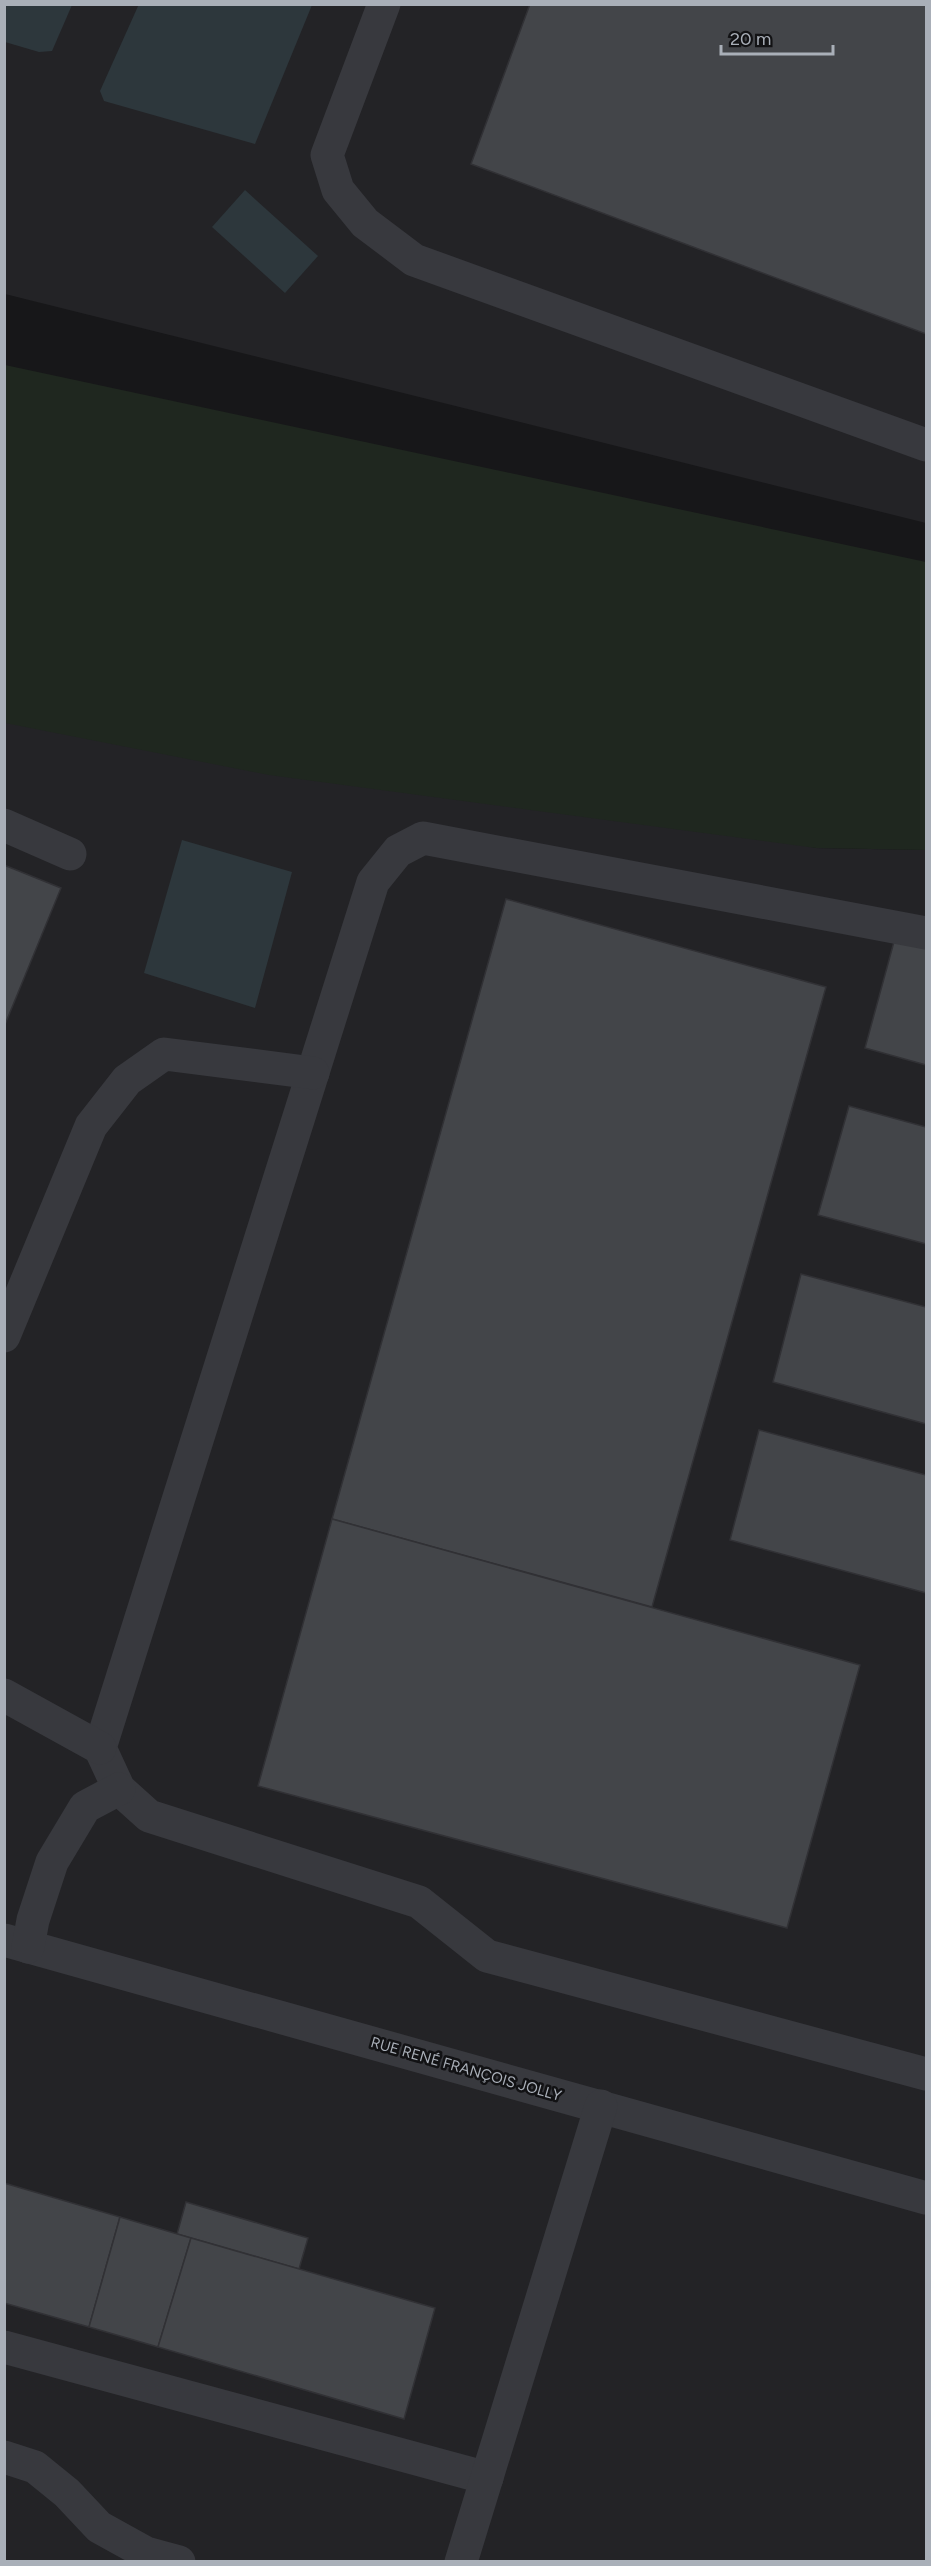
<svg xmlns="http://www.w3.org/2000/svg" width="931" height="2566" font-family="Figtree,sans-serif">
<rect width="100%" height="100%" fill="#171719"/>
<g fill="#232326">
<path d="M5 5H926V523L5 294Z"/>
<path d="M4 668 816 848 926 850V2561H5Z"/>
</g>
<path fill="#1f271f" d="M5 365 926 562V850L816 848 269 775 5 723Z"/>
<g fill="#2d373c">
<path d="M139 4 312 5 255 144 104 101 100 91Z"/>
<path d="M4 5 5 4 72 5 52 51 39 52 5 42Z"/>
<path d="M245 190 318 256 285 293 212 227Z"/>
<path d="M182 840 292 872 255 1008 144 973Z"/>
</g>
<g fill="#434549" stroke="#313135" stroke-width="1.5">
<path d="M530 4H926V334L471 164Z"/>
<path d="M4 865 61 888 4 1027Z"/>
<path d="M506 899 826 987 652 1607 332 1519Z"/>
<path d="M895 938 926 946V1065L865 1048Z"/>
<path d="M849 1106 926 1127V1244L818 1215Z"/>
<path d="M801 1274 926 1307V1424L773 1382Z"/>
<path d="M759 1430 926 1475V1593L730 1540Z"/>
<path d="M332 1519 860 1665 787 1928 258 1786Z"/>
<path d="M4 2183 120 2217 89 2327 4 2303Z"/>
<path d="M186 2202 308 2238 299 2269 177 2234Z"/>
<path d="M120 2217 191 2238 158 2347 89 2327Z"/>
<path d="M191 2238 435 2308 404 2419 158 2347Z"/>
</g>
<g fill="none" stroke-linecap="round" stroke-linejoin="round">
<g stroke="#38393e" stroke-width="33">
<path d="M384 4 327 155 338 190 365 223 414 260 926 445"/>
<path d="M4 825 70 854"/>
<path d="M926 933 423 838 398 851 373 882 100 1748 119 1789 149 1816 419 1902 487 1956 926 2074"/>
<path d="M4 1336 91 1126 127 1080 164 1054 313 1073"/>
<path d="M4 1695 100 1748"/>
<path d="M4 1940 926 2198"/>
<path d="M28 1947 33 1920 52 1862 85 1807 119 1789"/>
<path d="M4 2347 487 2478"/>
<path d="M4 2457 35 2467 67 2493 99 2527 146 2553 179 2562"/>
<path d="M461 2562 601 2106"/>
</g>
</g>
<g text-anchor="middle" dominant-baseline="central" stroke-width="5" stroke-linejoin="round" paint-order="stroke">
<g font-size="15" fill="#a9afb8" stroke="#121214">
<text transform="translate(466 2069) rotate(16)">RUE RENÉ FRANÇOIS JOLLY</text>
</g>
</g>
<rect width="931" height="2566" fill="none" stroke="#a9afb8" stroke-width="12"/>
<path d="M721 45v9h112v-9" fill="none" stroke="#a9afb8" stroke-width="3"/>
<text x="730" y="45" font-size="18" fill="#a9afb8" stroke="#121214" stroke-width="4.5" paint-order="stroke">20 m</text>
</svg>
